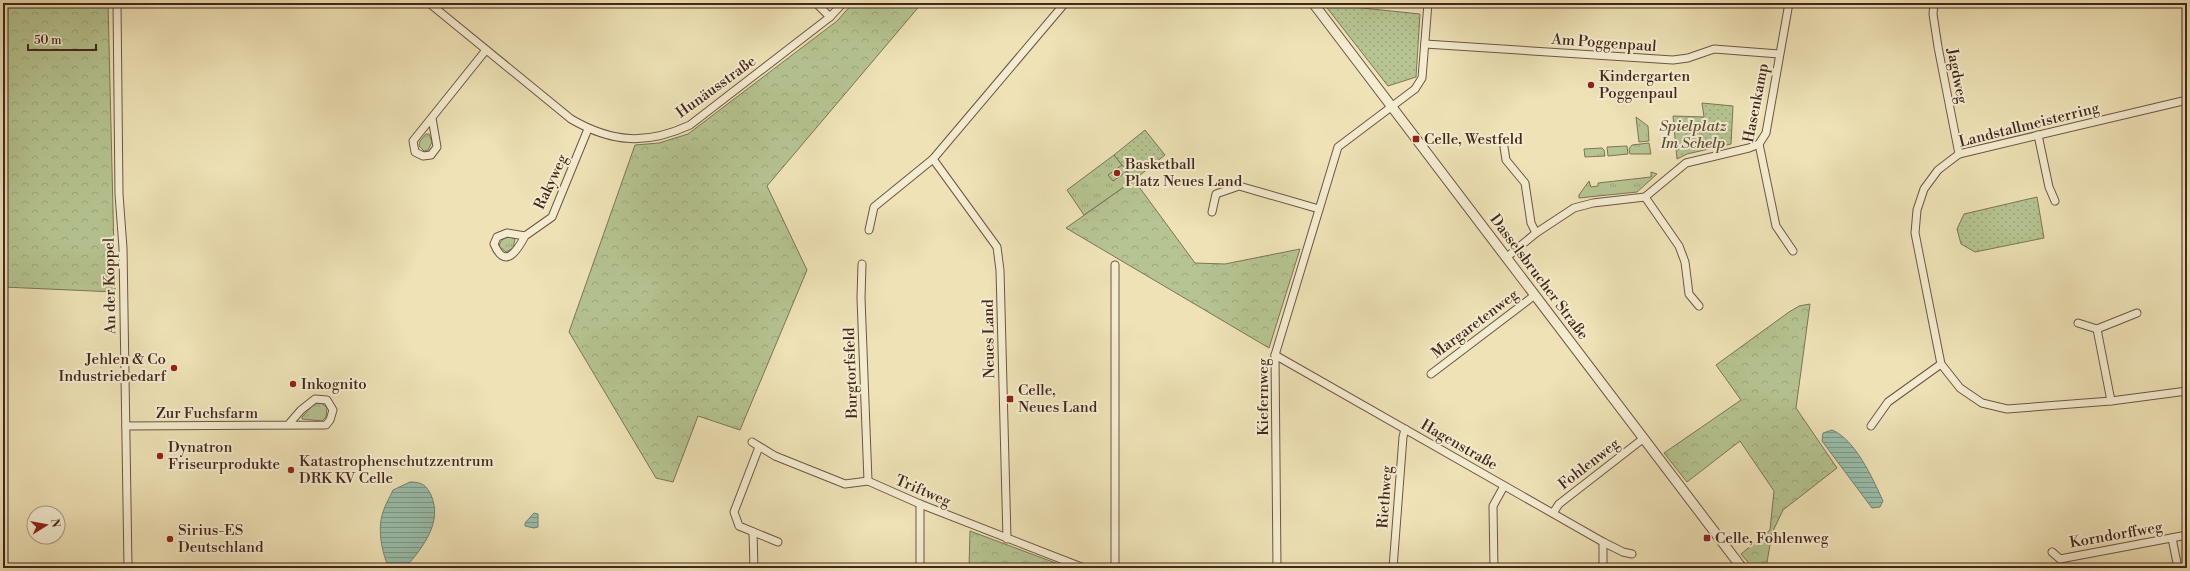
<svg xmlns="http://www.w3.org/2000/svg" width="2190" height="571" font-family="'Libre Bodoni',serif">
<defs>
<pattern id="grass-tufts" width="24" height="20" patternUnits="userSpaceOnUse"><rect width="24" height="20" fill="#b5c491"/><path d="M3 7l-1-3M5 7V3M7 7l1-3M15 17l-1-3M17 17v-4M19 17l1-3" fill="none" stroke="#9da87c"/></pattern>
<pattern id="forest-crowns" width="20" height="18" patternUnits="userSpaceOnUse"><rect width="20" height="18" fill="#b5c491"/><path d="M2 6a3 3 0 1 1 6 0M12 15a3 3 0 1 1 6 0" fill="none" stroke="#9da87c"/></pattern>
<pattern id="park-dots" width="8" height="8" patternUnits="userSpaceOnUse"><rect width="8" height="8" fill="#b5c491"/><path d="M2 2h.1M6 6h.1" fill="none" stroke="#9da87c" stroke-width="1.8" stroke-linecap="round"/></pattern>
<pattern id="water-rules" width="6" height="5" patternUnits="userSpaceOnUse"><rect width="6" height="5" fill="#99beac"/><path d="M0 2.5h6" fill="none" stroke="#7e9a8b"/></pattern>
</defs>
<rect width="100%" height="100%" fill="#eee2b6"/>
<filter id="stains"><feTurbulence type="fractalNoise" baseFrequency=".005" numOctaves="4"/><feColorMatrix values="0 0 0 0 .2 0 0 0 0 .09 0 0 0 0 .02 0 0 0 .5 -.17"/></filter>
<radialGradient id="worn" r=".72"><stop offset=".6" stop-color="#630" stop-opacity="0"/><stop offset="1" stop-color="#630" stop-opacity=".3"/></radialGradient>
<g fill="url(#grass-tufts)" stroke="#7c7556">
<path d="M1636 117 1648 126 1649 141 1639 142Z"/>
<path d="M426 134H429L432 142 428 150 424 151 419 146 420 141Z"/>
<path d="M1649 143 1651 154H1630L1629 149 1632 145Z"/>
<path d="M1627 146 1628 154 1608 156 1607 147Z"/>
<path d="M1602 148 1604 150 1605 156 1585 157 1584 149Z"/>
<path d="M1114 155 1122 165 1109 175 1113 181 1127 171 1134 180 1084 215 1067 190Z"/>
<path d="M1651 172 1657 174 1637 192 1579 198V195L1589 181 1591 187 1598 186V183L1651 177Z"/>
<path d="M510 237 515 239 513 248 506 252 499 246C501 239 504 238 510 237Z"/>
<path d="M318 403 323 404 327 408 326 417 322 421 302 419V417L313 405Z"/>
</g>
<g fill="url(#forest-crowns)" stroke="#7c7556">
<path d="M3 3H108L115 292 3 287Z"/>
<path d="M853 3H922L767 186 807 270 740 430 698 416 673 482 656 478 569 332 635 145 659 143 688 134 837 21Z"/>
<path d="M1134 180 1195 263 1225 264 1300 249 1269 348 1066 228Z"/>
<path d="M1810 304 1796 408 1837 468 1783 510 1772 533 1766 568H1753L1741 554 1770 530 1774 491 1740 441 1687 482 1664 453 1741 400 1716 365 1789 312 1799 306Z"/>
<path d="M970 531 1069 568H969Z"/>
</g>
<g fill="url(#park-dots)" stroke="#7c7556">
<path d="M1324 4 1420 14 1416 77 1388 86Z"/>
<path d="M1702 103 1733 106 1731 144 1687 154 1677 159 1673 116 1704 117Z"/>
<path d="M1145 130 1165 155 1134 180 1114 155Z"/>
<path d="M2037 197 2044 238 1975 252 1961 244 1957 229 1964 214Z"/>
</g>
<path fill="#b5c491" stroke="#7c7556" d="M1122 165 1127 171 1113 181 1108 175Z"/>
<g fill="url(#water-rules)" stroke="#778172">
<path d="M1832 430C1855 439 1873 479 1883 501L1880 507 1872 508 1822 441 1823 433Z"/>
<path d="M410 482C422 482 426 485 431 495 443 522 423 547 406 567L389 568C382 553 377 529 383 512 385 505 390 497 393 490Z"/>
<path d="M534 513 538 514V527L534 528 525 526V523Z"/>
</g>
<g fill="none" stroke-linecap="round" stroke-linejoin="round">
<defs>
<g id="minor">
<path d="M117 3 119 194 123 248 128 568"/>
<path d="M429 3 571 119C612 143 647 145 690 125L830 17 843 3"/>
<path d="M816 3 830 17"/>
<path d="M1789 3 1766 133 1759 144 1776 226 1793 251"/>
<path d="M1934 3 1933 14 1938 47 1959 154"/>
<path d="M1425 44 1673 60 1688 58 1714 49 1779 54"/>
<path d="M2187 100 1959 154 1938 170 1924 189 1917 210 1915 233 1941 364 1960 388 1982 403 2007 409 2111 401 2187 391"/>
<path d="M432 118 437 147 431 155 423 156 415 152 413 141 486 50"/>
<path d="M2038 135 2049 187 2055 201"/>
<path d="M1504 147 1506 160 1525 183 1531 223 1536 233"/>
<path d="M1645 197 1679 246 1685 262 1689 294 1699 306"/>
<path d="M1212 212 1216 194 1239 186 1319 209"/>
<path d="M869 230 874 207 933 159"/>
<path d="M525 236C517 251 505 270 494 244L497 237 507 233 525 236 552 217 588 129"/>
<path d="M1507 257 1536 233 1574 208 1593 203 1645 197 1686 163 1749 148 1759 144"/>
<path d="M862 264 861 298 868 481"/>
<path d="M1115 265V568"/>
<path d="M2078 323 2097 329"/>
<path d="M1275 355 1603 542 1623 552 1632 554"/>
<path d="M1431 374 1535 295"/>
<path d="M2111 401 2097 329 2137 313"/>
<path d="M126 426 326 425 330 420 333 410 327 400 315 399 301 410 288 425"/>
<path d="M1871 426 1888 402 1941 364"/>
<path d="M752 442 775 456 845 484 868 481 920 504 1084 568"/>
<path d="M759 447 734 512 739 526 778 542"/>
<path d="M1553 513 1559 504 1644 438"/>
<path d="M753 532 754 568"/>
<path d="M2172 538 2178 568"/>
<path d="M1007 539 1000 270 997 247 933 159 1065 3"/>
<path d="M1603 542V568"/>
<path d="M2052 552 2060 559 2187 535"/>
<path d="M920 568V504"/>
<path d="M1277 568 1275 355 1338 147 1415 89 1422 78 1428 3"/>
<path d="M1393 568 1403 437 1405 429"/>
<path d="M1494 568 1493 506 1504 486"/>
</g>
<path id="tertiary" d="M1313 3 1742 568"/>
</defs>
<use href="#minor" stroke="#6e5542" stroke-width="9"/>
<use href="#tertiary" stroke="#6e5542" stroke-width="11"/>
<use href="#minor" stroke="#f4ecd0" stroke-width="7"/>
<use href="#tertiary" stroke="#f4ecd0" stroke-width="9"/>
</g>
<g fill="#8f2418" stroke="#f4ecd0" stroke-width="1.5">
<circle cx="1591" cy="85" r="4"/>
<rect x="1412" y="135" width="8" height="8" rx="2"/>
<circle cx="1117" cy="173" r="4"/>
<circle cx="174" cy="368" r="4"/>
<circle cx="293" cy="384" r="4"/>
<rect x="1006" y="395" width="8" height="8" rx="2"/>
<circle cx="160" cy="456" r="4"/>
<circle cx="291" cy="470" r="4"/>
<rect x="1703" y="534" width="8" height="8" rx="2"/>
<circle cx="170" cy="539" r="4"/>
</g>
<g text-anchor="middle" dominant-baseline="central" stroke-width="4" stroke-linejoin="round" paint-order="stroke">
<g font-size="15" fill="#44261b" stroke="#f4ecd0">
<text transform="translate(1604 43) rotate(4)">Am Poggenpaul</text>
<text transform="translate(1957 76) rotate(79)">Jagdweg</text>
<text transform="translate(716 87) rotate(-36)">Hunäusstraße</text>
<text transform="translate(1756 103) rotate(-79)">Hasenkamp</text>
<text transform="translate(2029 125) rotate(-14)">Landstallmeisterring</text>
<text transform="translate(551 182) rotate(-65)">Rakyweg</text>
<text transform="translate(1539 277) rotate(53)">Dasselsbrucher Straße</text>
<text transform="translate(110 286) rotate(-91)">An der Koppel</text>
<text transform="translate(1475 324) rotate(-37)">Margaretenweg</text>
<text transform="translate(989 339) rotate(-91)">Neues Land</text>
<text transform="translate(851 373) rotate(-92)">Burgtorfsfeld</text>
<text transform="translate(1263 397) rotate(-90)">Kiefernweg</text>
<text x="207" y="413">Zur Fuchsfarm</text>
<text transform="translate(1459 445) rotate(30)">Hagenstraße</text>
<text transform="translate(1589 464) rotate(-38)">Fohlenweg</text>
<text transform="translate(923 491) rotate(23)">Triftweg</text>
<text transform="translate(1385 497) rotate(-86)">Riethweg</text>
<text transform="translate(2116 535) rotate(-10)">Korndorffweg</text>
</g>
<g font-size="15" fill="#44261b" stroke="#f4ecd0" text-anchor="start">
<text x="1599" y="76">Kindergarten<tspan x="1599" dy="17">Poggenpaul</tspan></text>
<text x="1424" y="139">Celle, Westfeld</text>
<text x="1125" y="164">Basketball<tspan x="1125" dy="17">Platz Neues Land</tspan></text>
<text x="166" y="359" text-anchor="end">Jehlen &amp; Co<tspan x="166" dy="17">Industriebedarf</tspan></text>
<text x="301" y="384">Inkognito</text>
<text x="1018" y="390">Celle,<tspan x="1018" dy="17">Neues Land</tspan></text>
<text x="168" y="447">Dynatron<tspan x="168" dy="17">Friseurprodukte</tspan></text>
<text x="299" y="461">Katastrophenschutzzentrum<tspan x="299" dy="17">DRK KV Celle</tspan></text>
<text x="178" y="530">Sirius-ES<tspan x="178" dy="17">Deutschland</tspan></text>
<text x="1715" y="538">Celle, Fohlenweg</text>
</g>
<g font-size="15" font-style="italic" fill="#604e38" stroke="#f4ecd0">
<text x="1693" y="126">Spielplatz<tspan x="1693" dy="17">Im Schelp</tspan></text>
</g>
</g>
<rect width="2190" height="571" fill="none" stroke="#eee2b6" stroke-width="16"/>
<rect x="4" y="4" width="2182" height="563" fill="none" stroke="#44261b" stroke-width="2"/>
<rect x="8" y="8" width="2174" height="555" fill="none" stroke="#44261b"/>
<g transform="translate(46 525) rotate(79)"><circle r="19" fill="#f4ecd0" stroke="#ae9d88"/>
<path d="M0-3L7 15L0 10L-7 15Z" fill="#8f2418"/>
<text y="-6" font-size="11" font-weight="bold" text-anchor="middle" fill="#44261b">N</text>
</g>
<path d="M28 44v6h68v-6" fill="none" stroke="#44261b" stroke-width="2"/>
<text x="34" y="44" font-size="12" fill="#44261b" stroke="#f4ecd0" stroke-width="3" paint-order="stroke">50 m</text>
<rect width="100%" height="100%" filter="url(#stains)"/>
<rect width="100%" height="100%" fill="url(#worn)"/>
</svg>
